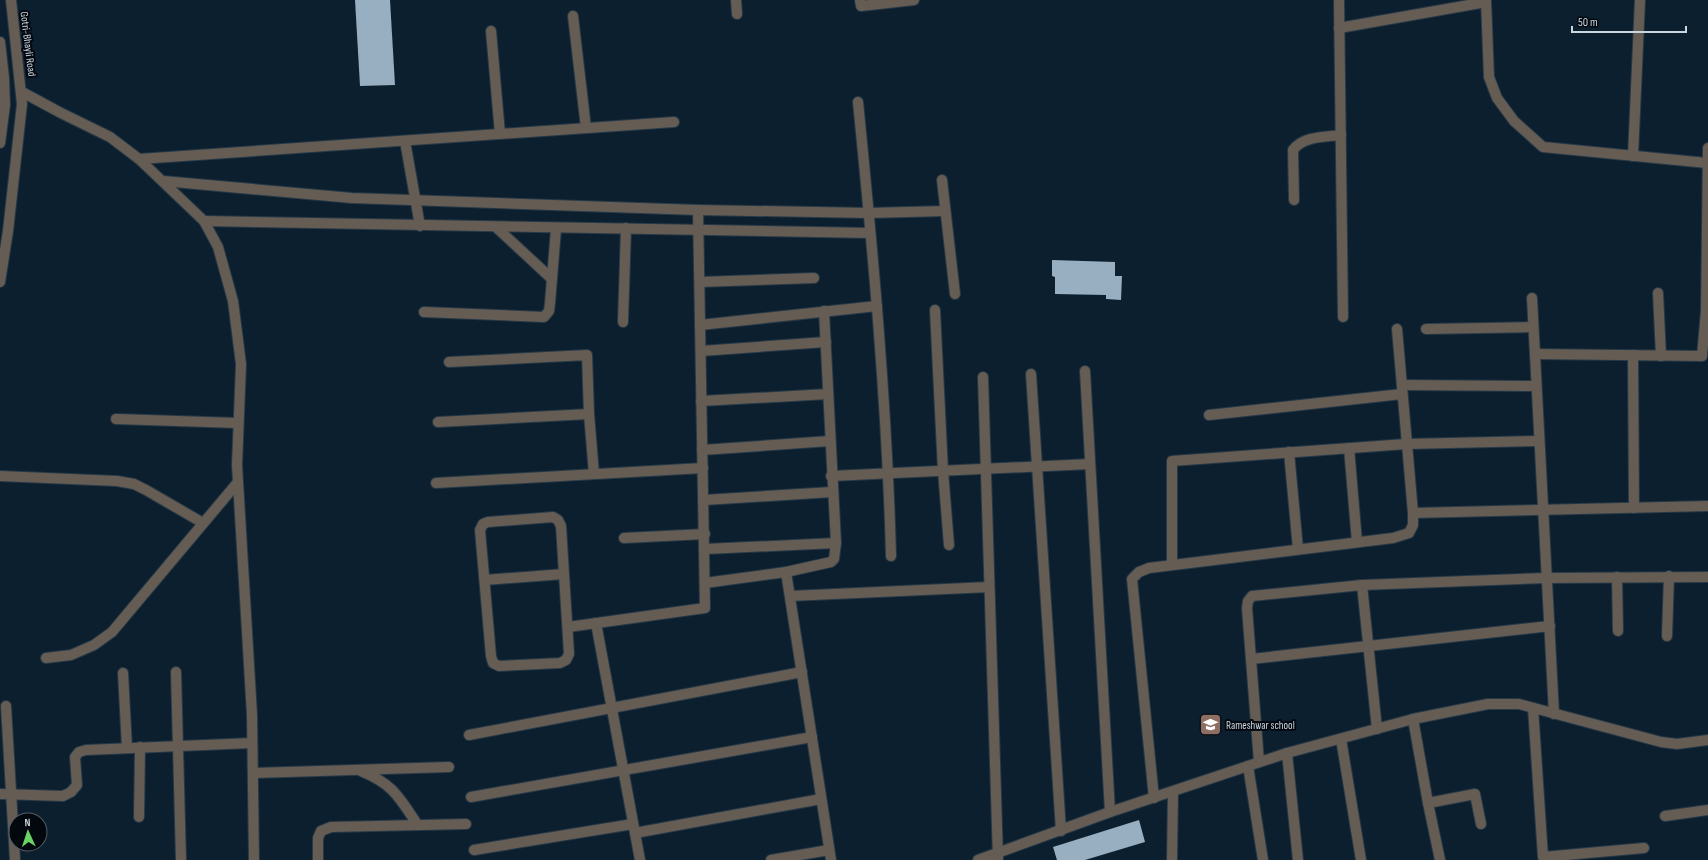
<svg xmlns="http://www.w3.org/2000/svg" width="1708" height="860" font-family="'Sofia Sans Condensed',sans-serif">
<rect width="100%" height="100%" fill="#0c1f2e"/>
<g fill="#98afc2">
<path d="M355 0H390L395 85 360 86Z"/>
<path d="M1052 260 1115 262V276H1122L1121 300 1106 299V295L1055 294V277L1052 276Z"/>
<path d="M1139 820 1145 842 1085 860H1057L1053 847Z"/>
</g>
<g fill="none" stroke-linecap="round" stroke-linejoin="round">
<defs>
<g id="minor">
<path d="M736 0 737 14"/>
<path d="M860 0 861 6 914 0"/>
<path d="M1339 0 1343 317"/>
<path d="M1486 0 1489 77 1497 98 1514 121 1543 147 1707 163"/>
<path d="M573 16 586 128"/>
<path d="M1339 28 1486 2"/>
<path d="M491 31 500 134"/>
<path d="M0 42 4 78 5 105 0 143"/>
<path d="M22 92 61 113 110 137 139 159 204 221 218 247 233 301 241 364 237 465 252 715 254 860"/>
<path d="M858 102C873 253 887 404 891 556"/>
<path d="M405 141 420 226"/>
<path d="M1633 156 1640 0"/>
<path d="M139 159 674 122"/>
<path d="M942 180 955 294"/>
<path d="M163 181 352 198 698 210 869 213 945 211"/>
<path d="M1294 200 1293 150C1303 136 1325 137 1341 135"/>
<path d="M204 221C426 226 648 230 870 233"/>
<path d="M497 228 552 279"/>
<path d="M0 282 8 231 22 104 11 0"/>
<path d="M700 282 814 278"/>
<path d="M1658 293 1661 356"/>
<path d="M1532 298 1554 714"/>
<path d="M935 310 943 471 949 545"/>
<path d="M424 312 544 317 549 311 550 303 556 229"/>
<path d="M623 322 626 228"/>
<path d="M700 325 877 306"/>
<path d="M1426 329 1533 327"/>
<path d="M701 351 826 342"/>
<path d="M1535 354 1702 356 1706 311 1708 148"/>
<path d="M1633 355 1634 508"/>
<path d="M449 362 587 355 589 414 594 474"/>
<path d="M1085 371 1110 812"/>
<path d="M1031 374 1061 831"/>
<path d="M983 377 998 859"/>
<path d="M1402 385 1536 386"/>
<path d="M701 401 828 394"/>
<path d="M1209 415 1402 394"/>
<path d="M116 419 238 423"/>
<path d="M438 422 589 414"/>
<path d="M1349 448 1357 542"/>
<path d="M702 450 830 441"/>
<path d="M1289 452 1298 549"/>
<path d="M0 476 117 481 134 484 146 490 203 523"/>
<path d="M831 476 1090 464"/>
<path d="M436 483 703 468"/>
<path d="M704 500 832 492"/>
<path d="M1413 513 1708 506"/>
<path d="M553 517 558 520 561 526 569 654 566 660 560 663 499 666 493 663 491 656 480 530 483 524 488 522Z"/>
<path d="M624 538 705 534"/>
<path d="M705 549 836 543"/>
<path d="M1172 565V461L1406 444 1539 441"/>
<path d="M786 572 831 860"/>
<path d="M1617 577 1618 631"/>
<path d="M485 580 564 574"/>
<path d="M705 583 786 572 831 562 834 559 836 543 824 311"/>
<path d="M1362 585 1377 729"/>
<path d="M790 596 989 587"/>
<path d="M596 623 640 860"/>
<path d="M568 627 705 608 698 210"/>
<path d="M1667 636 1669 576"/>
<path d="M46 658 71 655 94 645 112 632 238 482"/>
<path d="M1251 659 1550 626"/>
<path d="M176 672 181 860"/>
<path d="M123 673 127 748"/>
<path d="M6 706 15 860"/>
<path d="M1533 708 1543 857 1644 848"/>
<path d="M1413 719 1428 803 1475 794 1481 824"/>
<path d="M469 735 802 672"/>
<path d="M1341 739 1361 860"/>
<path d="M1287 753 1298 860"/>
<path d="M1259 762 1247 608 1248 601 1252 596 1362 585 1547 578 1708 577"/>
<path d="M1248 766 1263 860"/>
<path d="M361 771C393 784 399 797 417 824"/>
<path d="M253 773 449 767"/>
<path d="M0 794 63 796 71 792 77 785 75 757 79 752 86 750 252 743"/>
<path d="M471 797 812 737"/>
<path d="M1154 798 1132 579 1139 572 1149 568 1393 538 1409 533 1413 525V513L1397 329"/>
<path d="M1428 803 1440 860"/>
<path d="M1665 816 1708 810"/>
<path d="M139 817 140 747"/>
<path d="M635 833 821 799"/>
<path d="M474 850 633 824"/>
<path d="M318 860V838L321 831 331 827 466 824"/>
<path d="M771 860 829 850"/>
<path d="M978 860 1110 812 1287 753 1413 719 1488 704H1519L1661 742 1677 744 1708 740"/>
<path d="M1172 860 1173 792"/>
</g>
</defs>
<use href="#minor" stroke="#273947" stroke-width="12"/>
<use href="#minor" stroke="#655c54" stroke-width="10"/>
</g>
<defs>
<symbol id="school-square" viewBox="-11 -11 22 22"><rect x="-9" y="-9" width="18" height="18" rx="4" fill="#8d6e63" stroke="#03080f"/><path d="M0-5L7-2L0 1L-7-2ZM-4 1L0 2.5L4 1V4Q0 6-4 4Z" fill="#fff"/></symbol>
</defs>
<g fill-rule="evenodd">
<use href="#school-square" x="1198" y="712" width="25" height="25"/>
</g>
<g text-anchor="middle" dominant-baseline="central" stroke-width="4" stroke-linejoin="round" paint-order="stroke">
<g font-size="11" fill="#cad6e0" stroke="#03080f">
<text transform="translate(28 44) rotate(83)">Gotri-Bhayli Road</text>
</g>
<g font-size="11" fill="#cad6e0" stroke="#03080f" text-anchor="start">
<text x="1226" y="725">Rameshwar school</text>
</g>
</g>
<g transform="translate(28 832) rotate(357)"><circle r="19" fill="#03080f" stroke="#535a63"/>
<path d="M0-3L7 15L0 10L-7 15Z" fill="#6ad363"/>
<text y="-6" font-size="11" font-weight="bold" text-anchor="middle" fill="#cad6e0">N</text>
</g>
<path d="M1572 26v6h114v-6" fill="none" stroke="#cad6e0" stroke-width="2"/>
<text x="1578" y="26" font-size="12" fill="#cad6e0" stroke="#03080f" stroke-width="3" paint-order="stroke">50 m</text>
</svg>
